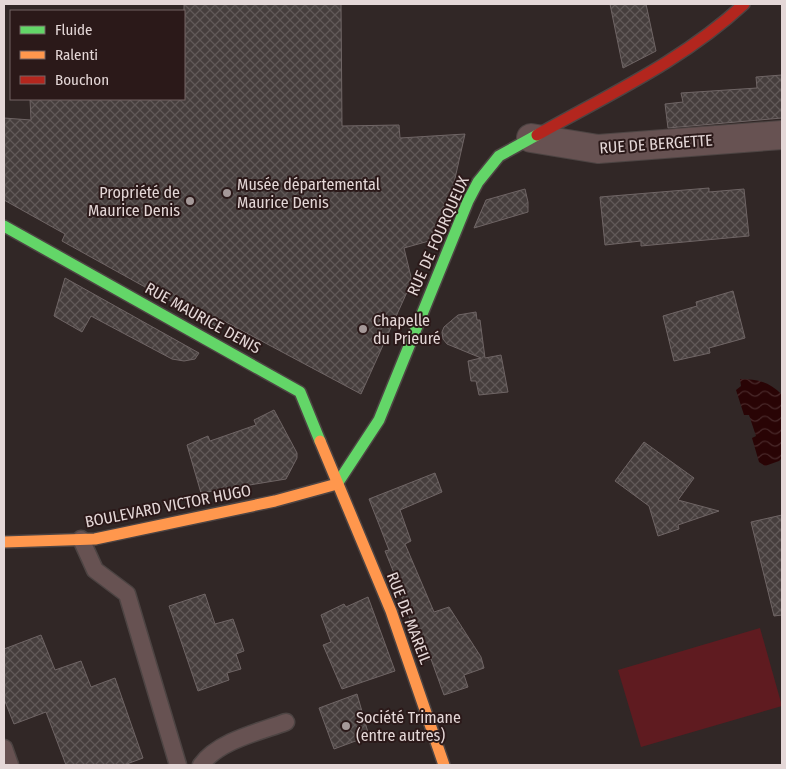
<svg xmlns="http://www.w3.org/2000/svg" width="786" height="769" font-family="'Fira Sans Condensed',sans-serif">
<defs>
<pattern id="water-waves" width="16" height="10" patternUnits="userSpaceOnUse" patternTransform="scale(1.25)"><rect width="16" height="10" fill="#290405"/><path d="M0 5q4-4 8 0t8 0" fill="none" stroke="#482829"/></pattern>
<pattern id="building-cross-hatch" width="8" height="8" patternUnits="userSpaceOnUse" patternTransform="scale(1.25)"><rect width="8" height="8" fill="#463e3d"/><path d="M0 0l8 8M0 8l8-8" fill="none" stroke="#615958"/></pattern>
</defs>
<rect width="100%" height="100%" fill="#312726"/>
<path fill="#5f1b20" d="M760 628 782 706 641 747 618 670Z"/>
<path fill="url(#water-waves)" d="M740 379C757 379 770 382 782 395V458L779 461 765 466 759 462 752 438 756 436 749 415H744L736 390 741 386Z"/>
<g fill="url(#building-cross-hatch)" stroke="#6f6565">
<path d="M184 4H341L342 126 399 125 400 138 465 134 449 205 444 218 440 216 429 241 404 248 412 281 361 394 224 321 219 328 62 241 65 234 4 200V118L31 120 30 99H184Z"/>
<path d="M610 4H646L656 51 623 68Z"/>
<path d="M782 75V118L668 128 665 104 683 102 681 93 757 88 756 77Z"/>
<path d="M709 188V192L744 189 749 236 641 246V241L605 245 600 197Z"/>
<path d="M525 189 528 202V212L474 228 486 200Z"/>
<path d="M65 278 199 353 195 359 184 361 172 359 91 316 82 332 54 316Z"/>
<path d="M733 291 745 338 709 348 710 353 674 361 663 316 697 306 696 302Z"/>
<path d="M476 312 477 320H480L485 358 501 355 508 392 479 395 476 381H471L468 361 481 358 447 344 443 339 442 332 444 327 458 315Z"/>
<path d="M274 410 297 453V458L286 479 201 493 187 445 208 436 210 441 256 425 254 420Z"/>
<path d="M644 442 694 478 678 500 719 511 678 525 679 529 658 536 649 506 615 481Z"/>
<path d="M435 473 442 492 400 510 411 541 405 544 434 612 449 607 481 657 484 668 464 675 468 687 444 695 431 659 425 661 397 584 398 583 385 551 389 550 369 499Z"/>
<path d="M782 515V615L774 616 751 522Z"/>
<path d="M205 594 215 624 233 619 244 651 236 654 241 669 227 673 229 680 198 691 169 606Z"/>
<path d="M368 597 395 671 342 689 323 645 331 642 321 615 344 604 346 607Z"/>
<path d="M41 635 55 670 81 661 91 687 115 678 143 758 124 765H66L46 712 14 724 4 699V649Z"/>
<path d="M357 694 369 736 334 749 319 708Z"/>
</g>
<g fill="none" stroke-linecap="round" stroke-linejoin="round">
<defs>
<g id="lane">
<path d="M81 539 95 570 127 594 178 765"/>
<path d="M4 748 10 765"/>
<path d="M201 765C218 741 259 732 286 722"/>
</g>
<path id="street" d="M531 138 598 149 782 135"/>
<g id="fast">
<path d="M4 226 300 392 320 441"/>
<path d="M337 484 379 420 468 201 478 182 499 156 537 135"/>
</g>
<g id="slow">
<path d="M320 441 391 611 444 765"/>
<path d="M4 542 95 539 275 501 337 484"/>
</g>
<path id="jam" d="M537 135C608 95 684 60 744 4"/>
</defs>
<use href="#lane" stroke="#4d4443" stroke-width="19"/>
<use href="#street" stroke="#4d4443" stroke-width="30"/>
<use href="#fast" stroke="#4d4443" stroke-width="14"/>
<use href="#slow" stroke="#4d4443" stroke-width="14"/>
<use href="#jam" stroke="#4d4443" stroke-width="14"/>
<use href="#lane" stroke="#675252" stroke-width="16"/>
<use href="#street" stroke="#675252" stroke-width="28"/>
<use href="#fast" stroke="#63d668" stroke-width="11"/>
<use href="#slow" stroke="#ff974d" stroke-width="11"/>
<use href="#jam" stroke="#b3261e" stroke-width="11"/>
</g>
<g fill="#a59999" stroke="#2b1919" stroke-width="2">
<circle cx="227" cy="193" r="5"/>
<circle cx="190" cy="201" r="5"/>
<circle cx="363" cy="329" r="5"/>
<circle cx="346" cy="726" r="5"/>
</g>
<g text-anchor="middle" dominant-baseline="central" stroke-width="4" stroke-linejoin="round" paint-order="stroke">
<g font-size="16" fill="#e4d7d7" stroke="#2b1919">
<text transform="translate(656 144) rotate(-4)">RUE DE BERGETTE</text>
<text transform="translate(438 236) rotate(-66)">RUE DE FOURQUEUX</text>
<text transform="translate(203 318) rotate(29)">RUE MAURICE DENIS</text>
<text transform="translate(168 506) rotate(-11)">BOULEVARD VICTOR HUGO</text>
<text transform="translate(409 618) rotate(69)">RUE DE MAREIL</text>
</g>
<g font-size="16" fill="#e4d7d7" stroke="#2b1919" text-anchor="start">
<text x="237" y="184">Musée départemental<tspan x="237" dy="18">Maurice Denis</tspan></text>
<text x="180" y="192" text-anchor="end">Propriété de<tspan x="180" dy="18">Maurice Denis</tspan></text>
<text x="373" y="320">Chapelle<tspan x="373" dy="18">du Prieuré</tspan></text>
<text x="356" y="717">Société Trimane<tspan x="356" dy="18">(entre autres)</tspan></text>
</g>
</g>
<rect width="786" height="769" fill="none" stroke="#e4d7d7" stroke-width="10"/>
<rect x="10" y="10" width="175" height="90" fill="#2b1919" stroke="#756565"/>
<rect x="20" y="26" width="25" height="8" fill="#63d668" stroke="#756565"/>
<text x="55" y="35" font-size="15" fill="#e4d7d7">Fluide</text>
<rect x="20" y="51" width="25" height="8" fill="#ff974d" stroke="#756565"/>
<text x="55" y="60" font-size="15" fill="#e4d7d7">Ralenti</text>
<rect x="20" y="76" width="25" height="8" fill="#b3261e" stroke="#756565"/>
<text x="55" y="85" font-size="15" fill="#e4d7d7">Bouchon</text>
</svg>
